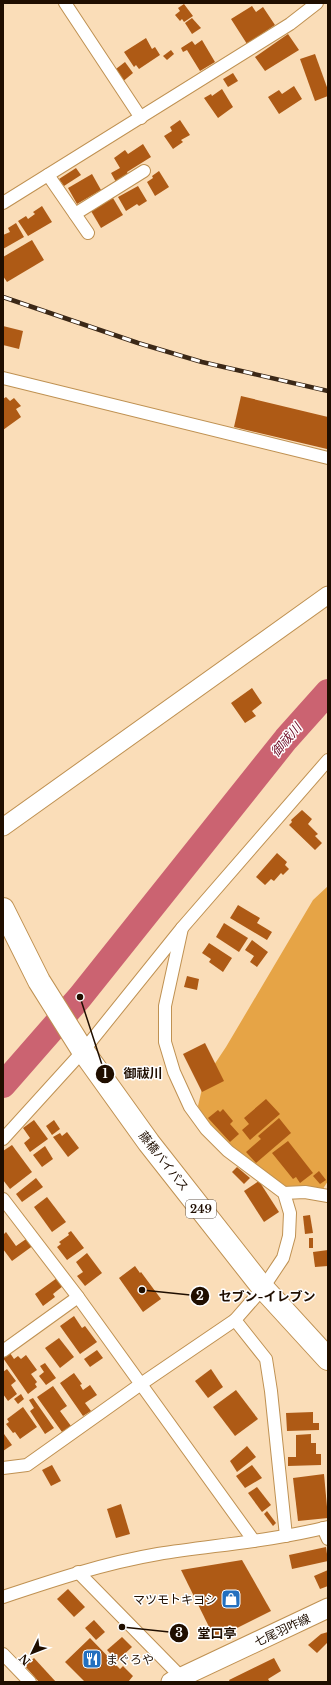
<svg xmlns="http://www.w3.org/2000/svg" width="331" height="1685" font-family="'Libre Baskerville','Noto Sans JP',serif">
<rect width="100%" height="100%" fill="#faddb8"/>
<path fill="#e6a446" d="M328 886V1181L319 1195 271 1185 214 1138 198 1106 204 1080 226 1047 313 900Z"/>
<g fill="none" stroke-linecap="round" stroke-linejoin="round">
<path stroke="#cb6371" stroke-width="26" d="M3 1085 80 997 286 739 328 692"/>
</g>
<g fill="#ae5a15">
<path d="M184 4 193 16 184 22 182 19 180 21 175 15 180 11 178 8Z"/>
<path d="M252 6 256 12 263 7 275 25 247 44 231 19Z"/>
<path d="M192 18 201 28 192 34 185 23Z"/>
<path d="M288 34 299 50 265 71 255 57Z"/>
<path d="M146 38 152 49 155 47 160 55 139 69 136 65 134 67 124 52Z"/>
<path d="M202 40 215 62 200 71 187 50 183 52 181 48 192 41 195 45Z"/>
<path d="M171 50 174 54 167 60 163 56Z"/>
<path d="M315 54 328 90V96L315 101 300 59Z"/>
<path d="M125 62 133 73 121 83 112 72Z"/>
<path d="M233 73 238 81 228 87 223 79Z"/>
<path d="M294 86 302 99 279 114 268 97 279 90 282 94Z"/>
<path d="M222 89 233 107 218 118 204 98 211 94 212 96Z"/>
<path d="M180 120 190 135 181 140 183 142 173 149 164 136 172 131 170 127Z"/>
<path d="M143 144 151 157 127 172 128 174 116 182 111 173 120 168 114 158 125 150 128 154Z"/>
<path d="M76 168 81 175 64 186 59 179Z"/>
<path d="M159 171 169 187 155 196 147 182 153 178 152 176Z"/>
<path d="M92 174 101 190 77 204 68 188Z"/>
<path d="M138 186 147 201 139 206 137 204 126 211 118 197Z"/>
<path d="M113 198 123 215 101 228 91 211Z"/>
<path d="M42 206 52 222 28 236 18 221 26 216 28 219 35 214 33 212Z"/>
<path d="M16 223 24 237 3 249V235L10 232 8 228Z"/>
<path d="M32 240 44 260 7 282 3 276V257Z"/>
<path d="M3 326 23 331 19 349 3 345Z"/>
<path d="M241 396 328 417 327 449 234 427Z"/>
<path d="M6 397 10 401 14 398 21 406 16 409 21 417 3 430V399Z"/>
<path d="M252 688 262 703 252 711 256 716 245 723 231 703Z"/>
<path d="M302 810 312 819 308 824 318 834 315 836 322 843 315 850 289 825 292 822 291 820Z"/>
<path d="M277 853 287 862 285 865 289 869 283 875 281 873 274 881 271 879 265 885 256 877Z"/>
<path d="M238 905 260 918 257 923 272 932 267 940 230 918Z"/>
<path d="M224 923 248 938 239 952 216 937Z"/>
<path d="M252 940 268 952 257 967 250 962 254 956 245 950Z"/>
<path d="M209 943 232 958 223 972 209 962 211 959 202 953Z"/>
<path d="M187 976 199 979 197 990 184 987Z"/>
<path d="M205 1043 224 1081 202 1092 183 1054Z"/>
<path d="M266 1099 280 1114 250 1140 242 1130 249 1124 244 1118Z"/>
<path d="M223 1109 233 1121 230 1124 239 1134 230 1142 208 1118 218 1110 220 1112Z"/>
<path d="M279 1118 291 1133 256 1163 246 1152 261 1139 258 1136Z"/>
<path d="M34 1120 48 1139 30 1152 24 1143 30 1138 23 1128Z"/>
<path d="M54 1120 60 1129 52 1135 46 1126Z"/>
<path d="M67 1132 79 1148 68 1157 53 1137 60 1133 62 1136Z"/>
<path d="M288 1141 313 1173 300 1183 296 1177 293 1179 272 1153Z"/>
<path d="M12 1145 32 1172 10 1189 3 1180V1151Z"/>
<path d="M45 1146 53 1159 42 1167 33 1155Z"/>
<path d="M237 1167 250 1178 244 1184 232 1172Z"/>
<path d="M319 1171 326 1180 320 1184 313 1176Z"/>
<path d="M36 1178 43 1187 22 1202 16 1194Z"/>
<path d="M259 1181 279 1212 264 1222 244 1191Z"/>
<path d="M47 1197 66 1222 52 1232 34 1207Z"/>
<path d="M310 1215 313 1233 305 1234 303 1216Z"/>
<path d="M71 1231 84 1248 67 1260 57 1247 61 1244 59 1242 69 1235 68 1233Z"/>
<path d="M6 1232 16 1246 29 1237 34 1245 12 1261 3 1249V1235Z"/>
<rect x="309" y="1238" width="4" height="10"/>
<path d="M328 1250V1266L315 1267 313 1252Z"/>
<path d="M87 1253 102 1273 85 1286 77 1276 83 1272 76 1262Z"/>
<path d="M135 1266 140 1273 141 1272 161 1299 143 1312 119 1278Z"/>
<path d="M57 1278 63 1286 53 1294 55 1297 43 1306 35 1294Z"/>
<path d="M74 1316 82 1328 85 1326 97 1342 80 1354 60 1326Z"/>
<path d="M59 1338 74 1357 60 1368 45 1348Z"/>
<path d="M97 1350 103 1358 90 1367 84 1359Z"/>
<path d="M10 1353 14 1359 18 1356 21 1359 26 1355 37 1370 31 1374 37 1382 35 1384 37 1387 28 1394 3 1358Z"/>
<path d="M45 1363 56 1378 46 1385 39 1376 44 1372 40 1366Z"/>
<path d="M7 1369 16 1381 11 1385 17 1394 8 1401 3 1394V1372Z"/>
<path d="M211 1369 223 1387 208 1398 195 1381Z"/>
<path d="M74 1373 82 1384 80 1385 83 1390 90 1385 97 1395 85 1403 91 1411 83 1416 60 1383Z"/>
<path d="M53 1386 67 1406 60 1411 71 1426 62 1432 37 1397Z"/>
<path d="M236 1390 258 1419 235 1436 213 1407Z"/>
<path d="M21 1394 24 1399 18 1404 14 1399Z"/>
<path d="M33 1398 54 1428 45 1434 30 1411 34 1408 29 1400Z"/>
<path d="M23 1407 37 1427 20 1439 15 1432 13 1433 6 1424 9 1422 7 1419Z"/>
<path d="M313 1412V1423H319V1430L287 1431 286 1413Z"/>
<path d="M4 1434 12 1445 3 1451V1435Z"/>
<path d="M311 1434V1443H316V1454H321V1465L288 1466V1457H296V1435Z"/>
<path d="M247 1446 256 1457 237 1472 230 1461Z"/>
<path d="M52 1465 61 1481 51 1486 42 1470Z"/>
<path d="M252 1465 262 1478 245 1488 236 1476Z"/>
<path d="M324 1474 328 1518 298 1521 293 1478Z"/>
<path d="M257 1487 271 1505 262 1512 248 1493Z"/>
<path d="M121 1504 130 1534 116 1538 107 1509Z"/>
<path d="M267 1511 276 1523 273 1526 264 1514Z"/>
<path d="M326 1547 328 1561 292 1569 289 1555Z"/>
<path d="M242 1560 271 1611 215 1639 181 1570Z"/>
<path d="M328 1570V1586L320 1589 314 1576Z"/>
<path d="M68 1589 85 1607 74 1617 57 1599Z"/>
<path d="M94 1620 105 1632 96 1640 85 1628Z"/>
<path d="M328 1632V1642L317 1653 308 1645 321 1634Z"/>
<path d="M122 1637 132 1647 117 1661 107 1650Z"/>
<path d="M90 1638 120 1669 123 1666 133 1676 128 1682H85L65 1662Z"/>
<path d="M34 1658 56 1682H39L25 1666Z"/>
<path d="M274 1658 281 1671 268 1679 270 1682H230L229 1680Z"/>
</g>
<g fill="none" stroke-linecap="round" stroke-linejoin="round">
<defs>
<g id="street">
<path d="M65 3 141 118"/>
<path d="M48 175 88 233"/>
<path d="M3 203 290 24 317 3"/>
<path d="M75 214 144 171"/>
<path d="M3 378 328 458"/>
<path d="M182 928 165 1006V1042L174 1072 190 1107 206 1129 228 1151 284 1193 290 1213 289 1236 283 1258 263 1288 235 1320 266 1359 271 1391 286 1536"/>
<path d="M3 1139 83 1051 182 928 328 760"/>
<path d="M284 1193 305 1192 328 1196"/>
<path d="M3 1199 78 1297 254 1541"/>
<path d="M3 1351 78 1297"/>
<path d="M3 1468 27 1465 141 1384 235 1320"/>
<path d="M323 1528 328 1539"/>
<path d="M78 1572 185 1681"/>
<path d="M3 1597C54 1580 105 1563 158 1554 215 1545 272 1541 328 1527"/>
<path d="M3 1654 30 1682"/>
</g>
<path id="secondary" d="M3 827 328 595"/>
<path id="primary" d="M171 1682 328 1608"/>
<path id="highway" d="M3 909 39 981 83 1051 149 1143 263 1288 328 1359"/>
</defs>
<use href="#street" stroke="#bf9152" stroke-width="14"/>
<use href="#secondary" stroke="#bf9152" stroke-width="19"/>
<use href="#primary" stroke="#bf9152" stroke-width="21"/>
<use href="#highway" stroke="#bf9152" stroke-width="24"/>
<use href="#street" stroke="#fff" stroke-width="12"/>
<use href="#secondary" stroke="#fff" stroke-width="17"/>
<use href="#primary" stroke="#fff" stroke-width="19"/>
<use href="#highway" stroke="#fff" stroke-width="22"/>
<defs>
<path id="rail" d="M3 297 138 343 202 362 328 391"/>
</defs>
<use href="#rail" stroke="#3b2817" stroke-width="4.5"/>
<use href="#rail" stroke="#fff" stroke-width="3" stroke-dasharray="9" stroke-linecap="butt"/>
</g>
<defs>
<symbol id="shop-square" viewBox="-11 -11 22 22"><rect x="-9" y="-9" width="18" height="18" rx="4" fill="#2370bf" stroke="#fff"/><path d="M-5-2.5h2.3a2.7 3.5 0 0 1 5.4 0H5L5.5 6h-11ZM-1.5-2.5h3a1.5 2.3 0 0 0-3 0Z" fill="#fff"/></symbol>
<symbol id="restaurant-square" viewBox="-11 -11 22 22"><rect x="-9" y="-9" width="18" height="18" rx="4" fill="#2370bf" stroke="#fff"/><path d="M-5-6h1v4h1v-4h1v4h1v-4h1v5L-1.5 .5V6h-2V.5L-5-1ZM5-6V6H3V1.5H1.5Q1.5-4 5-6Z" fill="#fff"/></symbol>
</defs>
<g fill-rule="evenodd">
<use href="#shop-square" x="220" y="1588" width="22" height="22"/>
<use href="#restaurant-square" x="81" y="1648" width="22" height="22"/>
</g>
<g text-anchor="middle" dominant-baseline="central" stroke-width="3" stroke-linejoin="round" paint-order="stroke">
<rect fill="#fff" stroke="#62564c" stroke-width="1" x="186" y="1200" width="30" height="18" rx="3"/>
<g font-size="11" font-weight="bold" fill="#1f0e00">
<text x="201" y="1209">249</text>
</g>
<g font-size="12" fill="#1f0e00" stroke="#fff">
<text transform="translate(164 1161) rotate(52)">藤橋バイパス</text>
<text transform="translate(282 1630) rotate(-25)">七尾羽咋線</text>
</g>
<g font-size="12" fill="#1f0e00" stroke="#fff" text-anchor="end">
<text x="217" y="1599">マツモトキヨシ</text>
<text x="106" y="1659" text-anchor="start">まぐろや</text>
</g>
<g font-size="13" font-style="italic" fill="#6e0b26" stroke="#fff">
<text transform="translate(286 740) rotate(-50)">御祓川</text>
</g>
</g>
<path fill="none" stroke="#1f0e00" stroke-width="1.5" d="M80 997L105 1074M142 1290L200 1296M122 1627L179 1633"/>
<g fill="#1f0e00" stroke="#fff" stroke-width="1.5">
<circle cx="80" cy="997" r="4"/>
<circle cx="142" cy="1290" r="4"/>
<circle cx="122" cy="1627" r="4"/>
<circle cx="105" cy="1074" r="10"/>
<circle cx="200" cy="1296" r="10"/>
<circle cx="179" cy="1633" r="10"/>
</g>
<g font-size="12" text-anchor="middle" font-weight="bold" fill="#fff">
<text x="105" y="1078">1</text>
<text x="200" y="1300">2</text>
<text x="179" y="1637">3</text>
</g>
<g font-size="13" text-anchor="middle" font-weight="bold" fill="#1f0e00" stroke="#fff" stroke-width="3" stroke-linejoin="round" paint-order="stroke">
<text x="143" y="1078">御祓川</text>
<text x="267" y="1301">セブン-イレブン</text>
<text x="217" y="1638">堂口亭</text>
</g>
<rect width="331" height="1685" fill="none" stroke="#1f0e00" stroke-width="8"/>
<g transform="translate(32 1653) rotate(227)" stroke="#ffffff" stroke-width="3" paint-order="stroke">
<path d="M0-3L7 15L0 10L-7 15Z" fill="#1f0e00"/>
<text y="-6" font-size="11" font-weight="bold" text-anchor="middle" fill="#1f0e00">N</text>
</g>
</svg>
